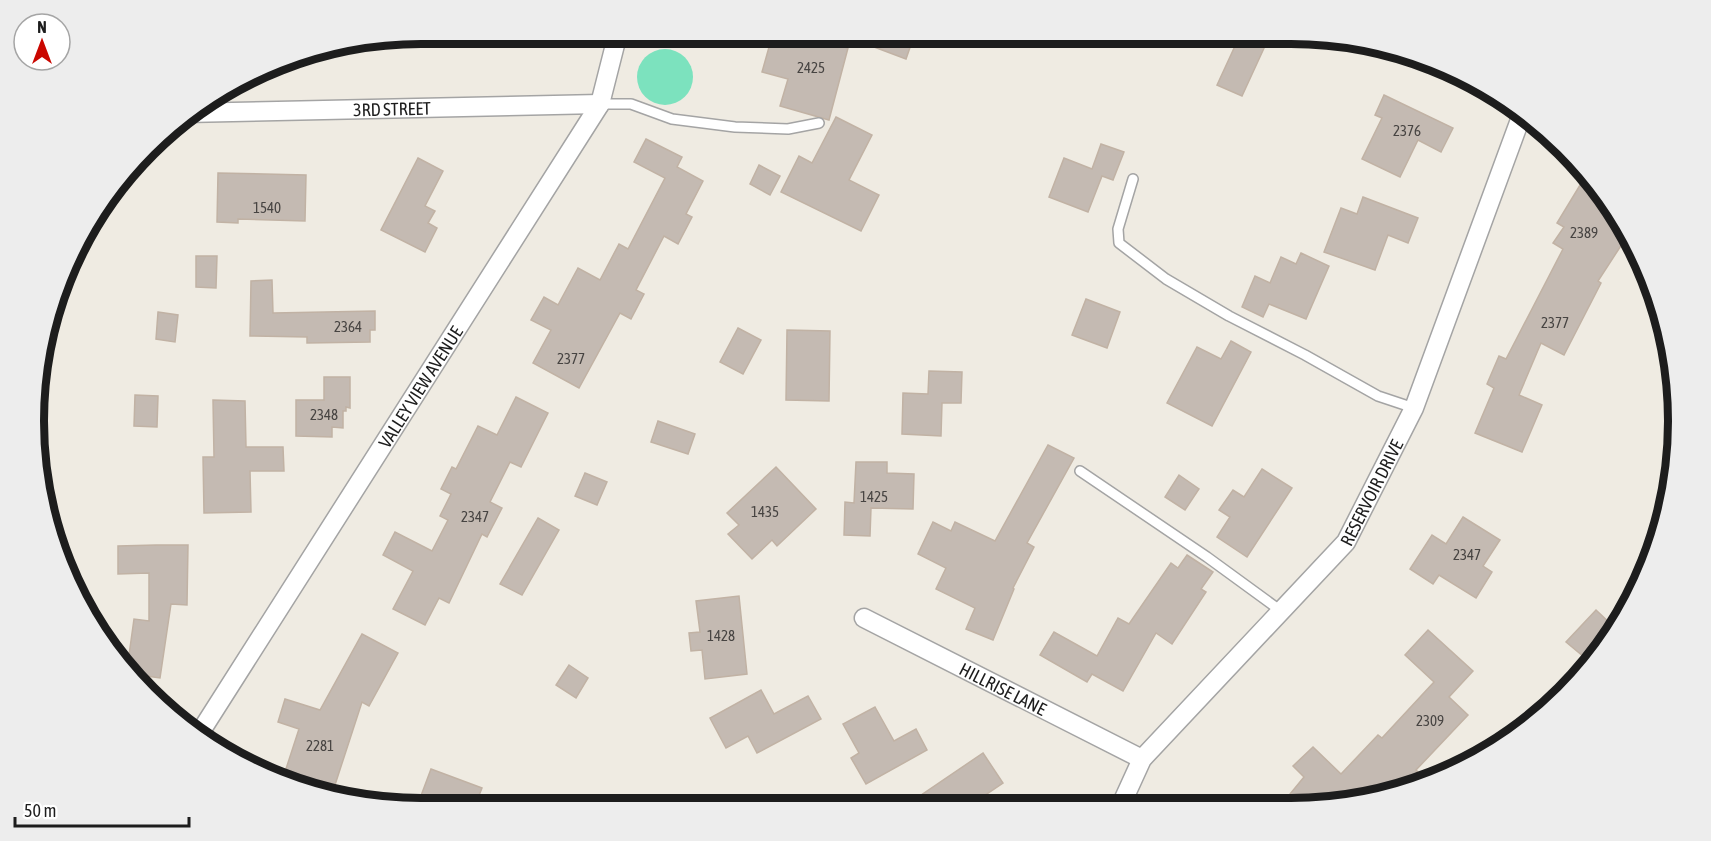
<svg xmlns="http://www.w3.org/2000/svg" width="1711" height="841" font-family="'Asap Condensed',sans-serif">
<rect width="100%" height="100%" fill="#efebe2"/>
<circle fill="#7ce2be" cx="665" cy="77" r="28"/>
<g fill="#c4bab2" stroke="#c1b2a4" stroke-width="1.5">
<path d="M773 33H795L848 48 829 120 780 106 788 79 762 72Z"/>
<path d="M842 33H915L906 59 842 35Z"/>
<path d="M1241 33H1271L1242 96 1217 85Z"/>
<path d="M1384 95 1453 128 1441 152 1418 140 1400 177 1362 159 1382 118 1375 115Z"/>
<path d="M836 117 872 135 849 180 879 195 861 231 781 192 799 156 812 163Z"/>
<path d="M646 139 682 157 677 167 703 181 686 214 692 217 678 244 664 236 636 290 644 294 631 319 620 313 579 388 533 363 551 330 531 320 544 297 558 305 578 268 600 280 619 244 628 249 665 178 634 162Z"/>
<path d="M1101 144 1124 152 1113 180 1102 176 1088 212 1049 197 1064 158 1092 169Z"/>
<path d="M418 158 443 171 425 206 435 211 428 223 437 228 425 252 381 230Z"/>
<path d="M759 165 780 176 770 195 750 184Z"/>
<path d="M218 173 306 175 305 221 238 219V223L217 222Z"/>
<path d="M1585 177 1626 238 1598 281 1601 283 1564 355 1541 343 1519 395 1542 405 1522 452 1475 433 1494 388 1487 384 1499 356 1506 359 1563 249 1553 243 1564 227 1557 223Z"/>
<path d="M1363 197 1418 218 1408 243 1388 235 1375 270 1324 252 1341 208 1357 214Z"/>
<path d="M1301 253 1329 266 1306 319 1269 304 1263 317 1242 307 1255 276 1270 283 1281 257 1296 264Z"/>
<path d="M196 256H217L216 288 196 287Z"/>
<path d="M272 280 273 313 375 311V330H370V342L307 343V337L250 336 251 281Z"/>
<path d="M1086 299 1120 312 1107 348 1072 335Z"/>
<path d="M158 312 178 315 175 342 156 339Z"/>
<path d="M738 328 761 340 743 374 720 362Z"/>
<path d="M787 330 830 331 829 401 786 400Z"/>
<path d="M1231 341 1251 352 1212 426 1167 403 1197 347 1221 359Z"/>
<path d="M929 371 962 372 961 403H942L941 436 902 434 903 393 928 394Z"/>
<path d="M324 377H350V408L346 407V411H343V428L332 427V437L296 436V400H324Z"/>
<path d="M135 395 158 396 157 427 134 426Z"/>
<path d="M516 397 548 413 521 467 510 462 490 502 502 508 487 537 482 534 449 603 439 598 425 625 393 609 413 571 383 555 395 532 432 551 448 520 440 516 451 494 441 489 452 467 456 469 478 426 497 435Z"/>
<path d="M213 400 245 401 246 447H283L284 471H250L251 512 204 513 203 457H214Z"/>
<path d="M658 421 695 434 688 454 651 442Z"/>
<path d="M1048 445 1074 458 1027 543 1034 547 1013 588 1014 589 993 640 966 629 975 608 936 589 946 568 918 554 933 522 951 531 955 522 995 541Z"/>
<path d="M856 462H887V473L914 474 913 509 871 508 870 536 844 535 845 502 854 503Z"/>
<path d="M776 467 816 509 777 546 772 540 752 559 728 534 739 525 727 513Z"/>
<path d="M1262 469 1292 488 1247 557 1217 537 1230 517 1219 510 1233 490 1244 497Z"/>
<path d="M585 473 607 482 597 505 575 496Z"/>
<path d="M1179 475 1199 489 1185 510 1165 497Z"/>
<path d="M1463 517 1500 540 1483 566 1492 572 1476 598 1439 575 1433 584 1410 569 1432 535 1446 544Z"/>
<path d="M538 518 559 530 522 595 500 584Z"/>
<path d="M156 545H188L187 605 171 604 160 678 132 674 117 653 129 655 134 619 149 621V573L118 574V546Z"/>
<path d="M1187 555 1213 572 1201 589 1206 592 1172 644 1156 633 1123 691 1092 674 1087 682 1040 655 1054 632 1097 656 1118 618 1129 624 1171 563 1178 568Z"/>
<path d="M739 596 747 674 705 679 702 650 691 651 689 633 700 632 696 601Z"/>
<path d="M1596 610 1613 626 1584 657 1566 642Z"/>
<path d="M1428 630 1473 671 1449 697 1468 715 1416 770 1418 772 1403 788 1341 805H1281L1304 777 1293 766 1313 747 1341 774 1378 735 1382 738 1434 682 1405 655Z"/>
<path d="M362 634 398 653 369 706 362 702 333 791 284 775 299 729 278 722 285 699 320 710Z"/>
<path d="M569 665 588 678 576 698 556 685Z"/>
<path d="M761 690 774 714 808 696 821 719 757 753 748 736 726 748 710 718Z"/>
<path d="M875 707 894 741 916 729 927 750 866 784 851 758 859 753 843 724Z"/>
<path d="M983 753 1003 783 969 806H905Z"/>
<path d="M431 769 482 788 474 808H437L419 801Z"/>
</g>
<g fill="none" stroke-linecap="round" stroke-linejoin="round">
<defs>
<g id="lane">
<path d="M600 104H631L672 119 735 127 788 129 819 123"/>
<path d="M1133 179 1118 229 1119 243 1166 279 1229 316 1305 355 1378 396 1414 408"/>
<path d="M1080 471 1207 557 1281 611"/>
</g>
<g id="street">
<path id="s1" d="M185 113 600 104"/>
<path id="s2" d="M864 618 1142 759"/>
<path id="s3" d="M201 731 600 104 618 33"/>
<path id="s4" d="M1121 805 1142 759 1346 542 1414 408 1521 117"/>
</g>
</defs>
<use href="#lane" stroke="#a4a4a4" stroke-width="12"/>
<use href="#street" stroke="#a4a4a4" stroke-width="21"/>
<use href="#lane" stroke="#fff" stroke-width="9"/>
<use href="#street" stroke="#fff" stroke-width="18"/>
</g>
<g text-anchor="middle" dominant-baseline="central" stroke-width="4.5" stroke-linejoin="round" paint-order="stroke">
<g font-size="15" fill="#474442">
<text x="811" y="67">2425</text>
<text x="1407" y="130">2376</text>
<text x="267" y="207">1540</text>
<text x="1584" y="232">2389</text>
<text x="1555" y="322">2377</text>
<text x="348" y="326">2364</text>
<text x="571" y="358">2377</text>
<text x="324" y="414">2348</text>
<text x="874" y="496">1425</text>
<text x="765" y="511">1435</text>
<text x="475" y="516">2347</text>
<text x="1467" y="554">2347</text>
<text x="721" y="635">1428</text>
<text x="1430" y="720">2309</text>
<text x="320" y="745">2281</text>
</g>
<g font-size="18" fill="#1d1d1d" stroke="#fff">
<text stroke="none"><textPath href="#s1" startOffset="207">3RD STREET</textPath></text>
<text stroke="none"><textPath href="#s3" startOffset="408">VALLEY VIEW AVENUE</textPath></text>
<text stroke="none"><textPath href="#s4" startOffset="404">RESERVOIR DRIVE</textPath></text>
<text stroke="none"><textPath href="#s2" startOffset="156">HILLRISE LANE</textPath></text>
</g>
</g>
<path d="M0 0H1711V841H0ZM421 44H1291A377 377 0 0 1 1668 421V421A377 377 0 0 1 1291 798H421A377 377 0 0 1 44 421V421A377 377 0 0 1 421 44Z" fill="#ededed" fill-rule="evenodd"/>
<path fill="none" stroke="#1d1d1d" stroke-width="8" d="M421 44H1291A377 377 0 0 1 1668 421V421A377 377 0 0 1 1291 798H421A377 377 0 0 1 44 421V421A377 377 0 0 1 421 44Z"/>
<g transform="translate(42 42)"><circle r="28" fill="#ffffff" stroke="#a5a5a5" stroke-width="1.5"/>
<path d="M0-4.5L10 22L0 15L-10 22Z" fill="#ca0700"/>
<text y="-9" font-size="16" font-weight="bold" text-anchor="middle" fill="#1d1d1d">N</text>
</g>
<path d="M15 817v9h174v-9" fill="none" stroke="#1d1d1d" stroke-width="3"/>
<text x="24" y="817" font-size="18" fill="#1d1d1d" stroke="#ffffff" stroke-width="4.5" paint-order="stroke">50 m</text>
</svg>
